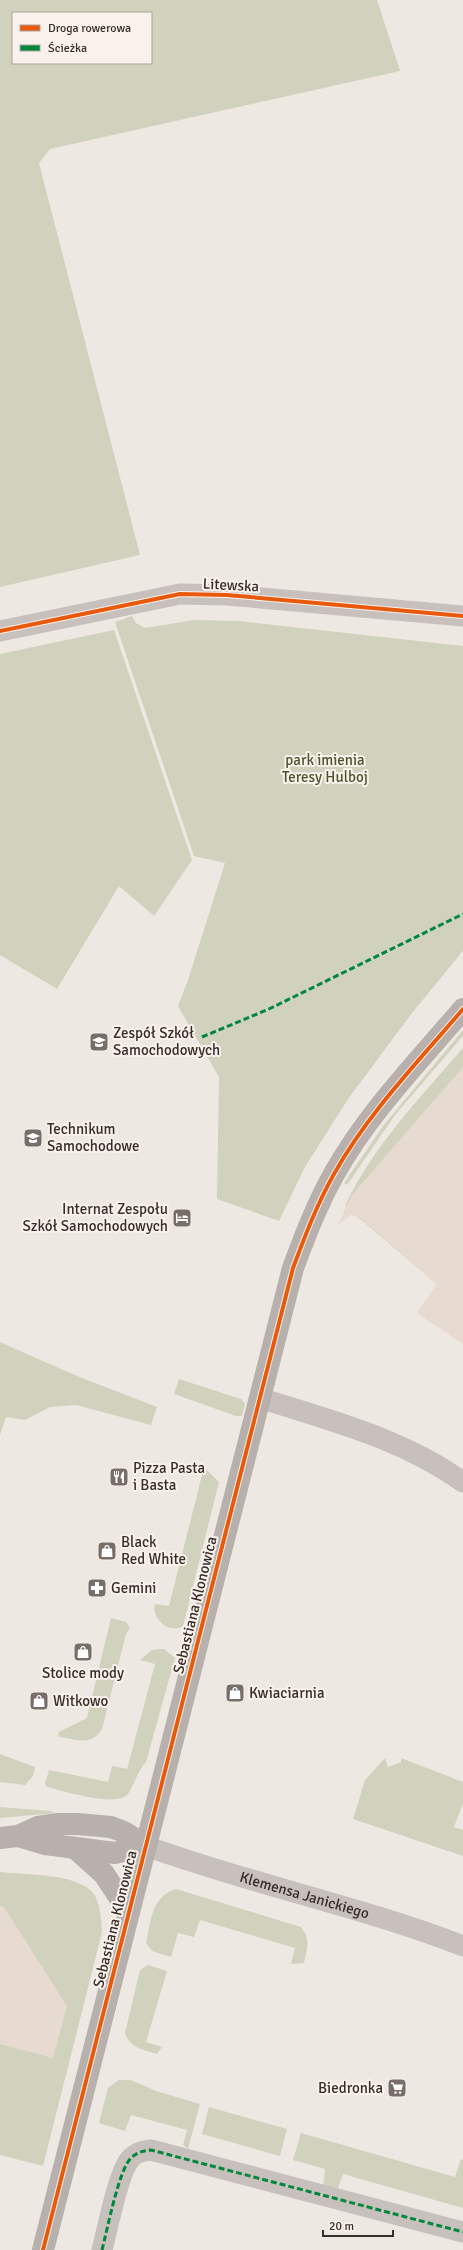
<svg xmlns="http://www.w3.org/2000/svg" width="463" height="2250" font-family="Signika,sans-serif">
<rect width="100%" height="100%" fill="#eee8e2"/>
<g fill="#d0d2bd" fill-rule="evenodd">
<path d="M0 0H377L400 71 50 149 39 163 140 555 0 587ZM13 13H151V63H13Z"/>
<path d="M132 616 136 623 145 628 194 620 239 621 463 646V951L412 1013 348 1099 305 1167 279 1221 217 1199 219 1077 178 1006 188 980 225 863 194 856 115 622Z"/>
<path d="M114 630 192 860 154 916 119 886 57 989 0 955V654Z"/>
<path d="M463 1030V1036L395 1115 347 1185 344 1183 383 1126Z"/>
<path d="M463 1048V1069L437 1284 345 1206C373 1146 420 1098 463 1048Z"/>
<path d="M0 1342 77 1376 157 1407 151 1425 76 1405 50 1407 25 1420 6 1417 0 1435Z"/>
<path d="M179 1379 241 1399 245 1404 242 1416H236L174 1394Z"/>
<path d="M204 1467 219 1482 183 1626C169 1635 151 1618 155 1604L169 1606Z"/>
<path d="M111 1618 126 1622 130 1628 126 1634 102 1729C92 1746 77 1740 61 1737L58 1736 59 1732 87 1718Z"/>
<path d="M159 1649H164L175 1658 146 1762C137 1772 135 1783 128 1794 118 1808 63 1791 47 1787L45 1784 49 1770 108 1782 112 1766 127 1769 155 1664 140 1660 152 1650Z"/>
<path d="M0 1754 35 1767 33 1776 25 1785 0 1782Z"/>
<path d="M385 1758 388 1767 401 1762V1758L463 1782V1803L454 1827 463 1830V1856L353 1819 365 1780Z"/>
<path d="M0 1807 50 1811 55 1813 0 1818Z"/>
<path d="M0 1872C24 1875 77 1873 93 1893 101 1903 101 1920 102 1932L43 2166 0 2155Z"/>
<path d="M176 1889 301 1927C311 1939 307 1949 304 1963L291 1964 295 1948 200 1920 194 1937 178 1933 171 1957 152 1951 146 1943C151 1922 151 1896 176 1889Z"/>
<path d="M148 1965 167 1971 146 2042 162 2047 157 2054C144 2050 130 2048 125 2033L140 1970Z"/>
<path d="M119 2080H131L156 2091 200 2104 188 2149 183 2145 187 2130 131 2115 125 2131 99 2123 108 2088Z"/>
<path d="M209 2107 287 2129 280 2156 202 2134Z"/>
<path d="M301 2133 455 2177 461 2159 463 2160V2208L343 2174 337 2191 323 2188 325 2169 293 2160Z"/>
</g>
<g fill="#e7dad0">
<path d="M463 1067V1344L417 1313 437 1284 359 1217 351 1215 338 1225 351 1196Z"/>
<path d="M0 1906 4 1907 67 2006 53 2058 0 2044Z"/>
</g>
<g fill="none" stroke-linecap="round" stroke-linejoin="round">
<g stroke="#c7c0bc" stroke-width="21">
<path d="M0 631 180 594 227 595 463 616"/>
<path d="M260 1398C331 1421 402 1438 463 1482"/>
<path id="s1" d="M146 1846C250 1884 360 1906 463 1946"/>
<path d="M102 2250C107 2231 119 2169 131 2158 137 2152 143 2151 151 2150L463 2232"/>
</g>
<g stroke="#b8b0ac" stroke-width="22">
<path d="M18 1836 45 1844 115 1853 146 1846"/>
<path d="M0 1838 18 1836 38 1827 58 1824H78L111 1827 124 1832 146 1846"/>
<path d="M76 1849 104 1874 129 1912"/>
<path d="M43 2250 293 1268C305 1236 317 1204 334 1174 368 1113 418 1062 463 1009"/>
</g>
<g stroke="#00873e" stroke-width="3" stroke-dasharray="6 3" stroke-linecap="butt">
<path d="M202 1037 269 1009 463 914"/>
<path d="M102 2250C107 2231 119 2169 131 2158 137 2152 143 2151 151 2150L463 2232"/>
</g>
<defs>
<g id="cycleway">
<path d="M0 631 180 594 227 595 463 616"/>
<path d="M43 2250 293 1268C305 1236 317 1204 334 1174 368 1113 418 1062 463 1009"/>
</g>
</defs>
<use href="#cycleway" stroke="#f9f1eb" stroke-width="6"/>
<use href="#cycleway" stroke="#e8590c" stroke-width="4"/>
</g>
<defs>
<symbol id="school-square" viewBox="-11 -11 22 22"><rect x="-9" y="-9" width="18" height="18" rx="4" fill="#776e6a" stroke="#f9f1eb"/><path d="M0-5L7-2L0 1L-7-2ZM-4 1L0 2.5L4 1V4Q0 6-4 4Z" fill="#fff"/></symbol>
<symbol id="hotel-square" viewBox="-11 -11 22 22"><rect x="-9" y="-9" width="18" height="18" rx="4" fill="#776e6a" stroke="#f9f1eb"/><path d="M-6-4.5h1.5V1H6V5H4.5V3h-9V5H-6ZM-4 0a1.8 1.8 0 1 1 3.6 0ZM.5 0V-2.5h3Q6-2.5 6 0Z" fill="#fff"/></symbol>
<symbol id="restaurant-square" viewBox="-11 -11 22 22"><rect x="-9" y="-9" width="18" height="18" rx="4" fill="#776e6a" stroke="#f9f1eb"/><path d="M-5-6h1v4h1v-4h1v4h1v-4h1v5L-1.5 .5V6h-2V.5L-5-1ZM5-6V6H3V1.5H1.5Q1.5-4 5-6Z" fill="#fff"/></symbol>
<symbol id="shop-square" viewBox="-11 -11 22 22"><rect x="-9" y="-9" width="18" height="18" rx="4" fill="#776e6a" stroke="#f9f1eb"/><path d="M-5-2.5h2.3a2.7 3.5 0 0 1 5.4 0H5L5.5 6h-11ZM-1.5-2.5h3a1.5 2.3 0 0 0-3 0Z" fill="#fff"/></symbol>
<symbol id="pharmacy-square" viewBox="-11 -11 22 22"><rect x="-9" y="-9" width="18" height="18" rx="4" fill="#776e6a" stroke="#f9f1eb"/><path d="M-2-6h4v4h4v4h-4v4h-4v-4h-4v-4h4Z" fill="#fff"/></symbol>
<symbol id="supermarket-square" viewBox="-11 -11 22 22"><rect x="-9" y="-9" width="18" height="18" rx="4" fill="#776e6a" stroke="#f9f1eb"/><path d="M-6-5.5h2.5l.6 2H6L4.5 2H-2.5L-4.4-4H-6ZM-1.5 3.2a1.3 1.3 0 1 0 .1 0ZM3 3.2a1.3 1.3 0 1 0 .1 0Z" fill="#fff"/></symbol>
</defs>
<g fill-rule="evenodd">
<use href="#school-square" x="88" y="1031" width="22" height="22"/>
<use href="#school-square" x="22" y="1127" width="22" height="22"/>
<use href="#hotel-square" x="171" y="1207" width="22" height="22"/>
<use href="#restaurant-square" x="108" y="1466" width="22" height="22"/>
<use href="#shop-square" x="96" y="1540" width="22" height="22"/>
<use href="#pharmacy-square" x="86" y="1577" width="22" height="22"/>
<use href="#shop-square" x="72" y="1641" width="22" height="22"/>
<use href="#shop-square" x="224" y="1682" width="22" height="22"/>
<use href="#shop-square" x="28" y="1690" width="22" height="22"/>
<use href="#supermarket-square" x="386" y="2077" width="22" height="22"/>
</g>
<g text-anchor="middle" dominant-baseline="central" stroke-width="4" stroke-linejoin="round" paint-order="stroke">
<g font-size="15" fill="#372d2a" stroke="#f9f1eb">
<text transform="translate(231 585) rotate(3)">Litewska</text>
<text transform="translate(195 1605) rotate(-76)">Sebastiana Klonowica</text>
<text stroke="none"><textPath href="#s1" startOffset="166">Klemensa Janickiego</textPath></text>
<text transform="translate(115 1919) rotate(-76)">Sebastiana Klonowica</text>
</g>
<g font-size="15" fill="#4b552e" stroke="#f9f1eb">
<text x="325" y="760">park imienia<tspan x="325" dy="17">Teresy Hulboj</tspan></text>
</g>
<g font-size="15" fill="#372d2a" stroke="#f9f1eb" text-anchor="start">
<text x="113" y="1033">Zespół Szkół<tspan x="113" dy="17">Samochodowych</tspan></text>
<text x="47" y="1129">Technikum<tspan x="47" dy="17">Samochodowe</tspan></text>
<text x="168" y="1209" text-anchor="end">Internat Zespołu<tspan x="168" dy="17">Szkół Samochodowych</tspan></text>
<text x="133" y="1468">Pizza Pasta<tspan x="133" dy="17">i Basta</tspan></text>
<text x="121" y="1542">Black<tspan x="121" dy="17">Red White</tspan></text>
<text x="111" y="1588">Gemini</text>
<text x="83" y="1673" text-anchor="middle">Stolice mody</text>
<text x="249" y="1693">Kwiaciarnia</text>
<text x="53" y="1701">Witkowo</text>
<text x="383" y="2088" text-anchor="end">Biedronka</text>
</g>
</g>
<rect x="12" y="12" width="140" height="52" fill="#f9f1eb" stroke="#aba39e"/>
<rect x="20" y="25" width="20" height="6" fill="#e8590c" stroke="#aba39e"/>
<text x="48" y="32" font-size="12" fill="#372d2a">Droga rowerowa</text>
<rect x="20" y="45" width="20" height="6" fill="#00873e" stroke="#aba39e"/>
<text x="48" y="52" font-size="12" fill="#372d2a">Ścieżka</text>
<path d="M323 2230v6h70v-6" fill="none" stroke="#372d2a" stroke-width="2"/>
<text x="329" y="2230" font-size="12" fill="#372d2a" stroke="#f9f1eb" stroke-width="3" paint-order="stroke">20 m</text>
</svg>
